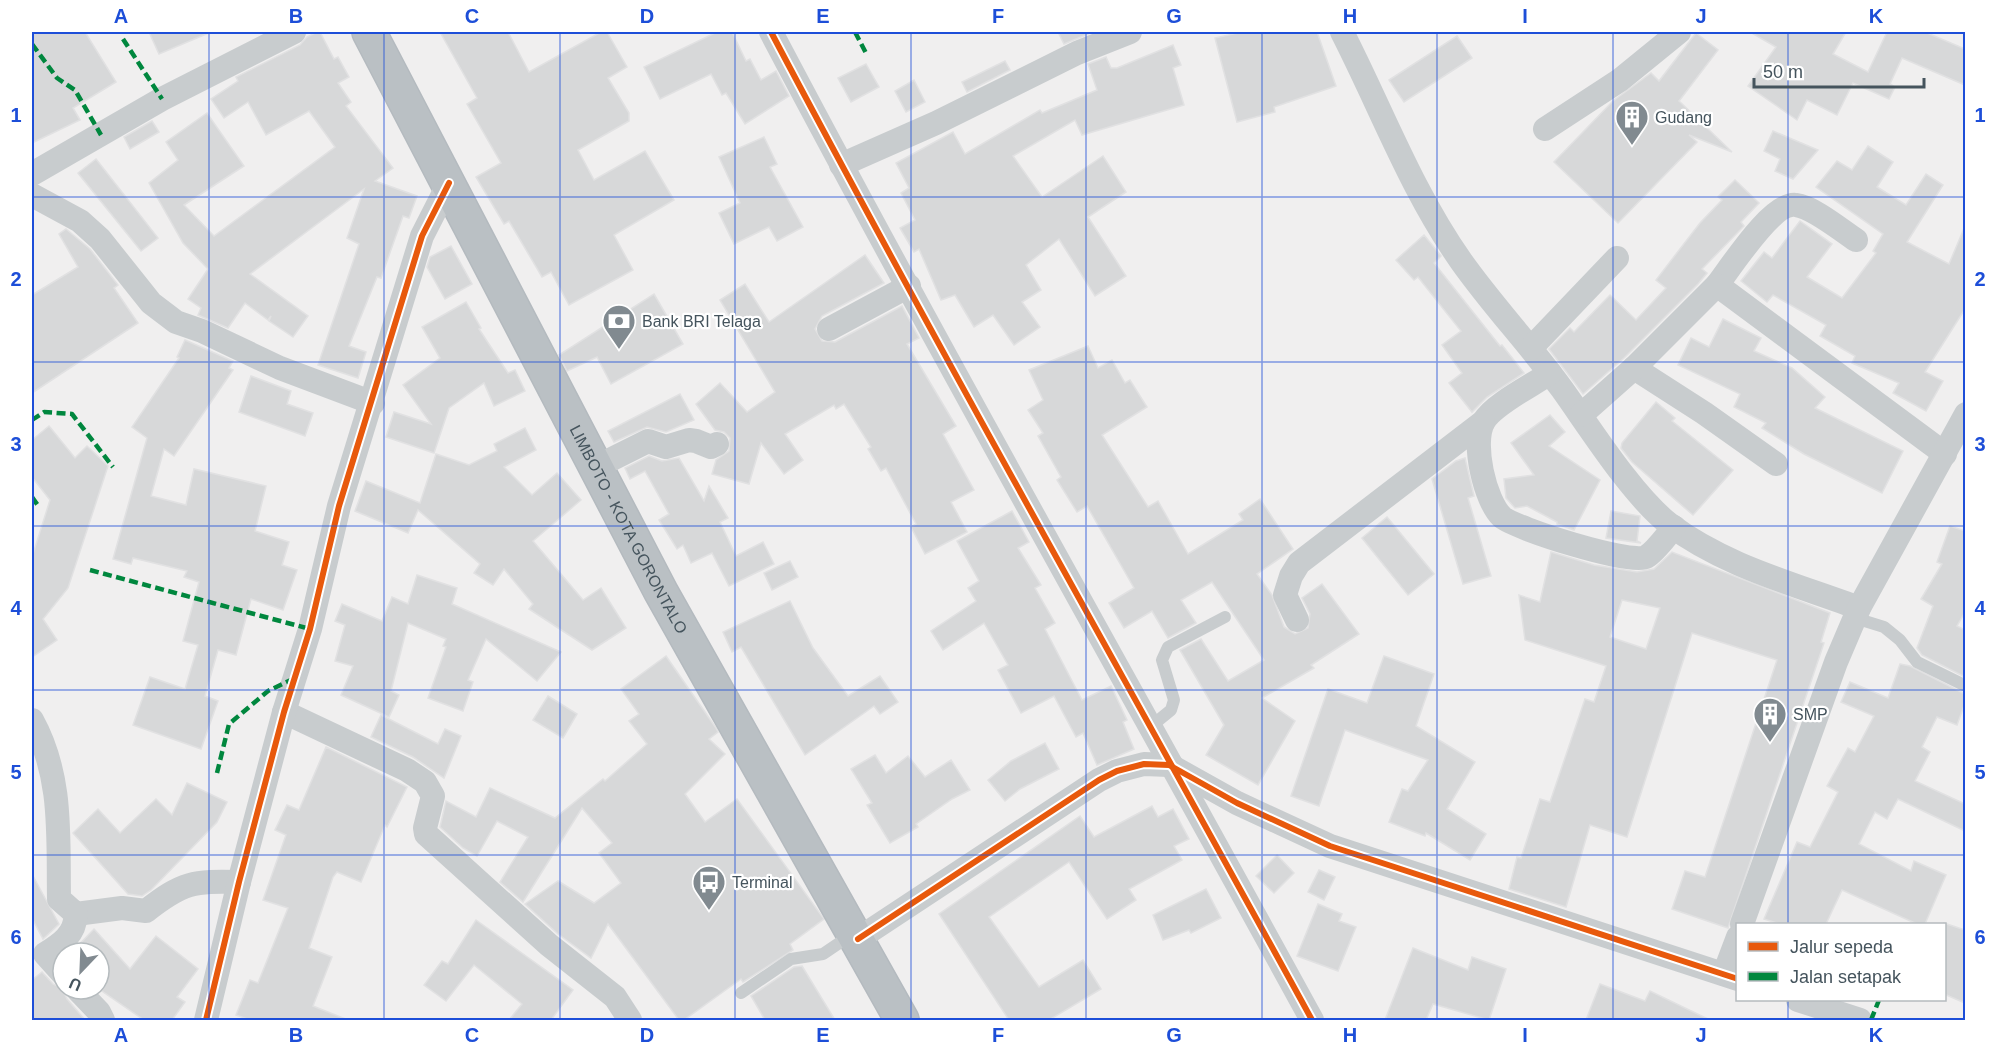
<svg xmlns="http://www.w3.org/2000/svg" width="1997" height="1052" font-family="Helvetica,sans-serif">
<rect width="100%" height="100%" fill="#f0efef"/>
<g fill="#d7d8d9" stroke="#e1e1e2" stroke-width="1.5" fill-rule="evenodd">
<path d="M32 32H85L116 82 73 108 80 120 32 143Z"/>
<path d="M149 32H211L159 54Z"/>
<path d="M317 32H320L334 59 338 57 349 77 338 83 351 102 346 106 393 168 375 181 417 196 409 218 403 216 381 278 377 277 349 346 366 352 358 378 318 365 359 244 347 238 364 189 250 274 308 316 293 337 269 321 271 316 268 320 245 303 228 328 198 315 201 308 188 299 208 269 183 243 149 183 178 160 166 142 207 113 244 166 184 205 214 236 335 147 309 111 266 135 248 102 224 118 211 99 238 81 236 77 300 45 307 37Z"/>
<path d="M440 32H508L529 72 601 32H607L627 67 608 78 629 113V121L578 150 594 180 645 151 674 200 614 235 633 270 569 305 551 272 542 277 509 221 504 224 476 177 501 163 467 104 477 98Z"/>
<path d="M717 32H732L746 61 750 59 761 80 776 71 789 96 745 124 726 93 722 95 711 74 660 99 644 67Z"/>
<path d="M1058 32H1093L1064 44Z"/>
<path d="M1242 32H1317L1336 86 1274 107 1275 112 1237 122 1215 38Z"/>
<path d="M1750 32H1846L1833 54 1868 72 1887 32H1925L1965 49V85L1902 58 1890 84 1895 87 1889 99 1853 83 1837 115 1807 100 1797 120 1748 86 1776 47Z"/>
<path d="M1696 33 1718 50 1679 101 1732 152 1689 135 1697 142 1618 223 1554 162 1613 101 1651 73 1659 81Z"/>
<path d="M1457 36 1472 58 1404 102 1389 80Z"/>
<path d="M1173 45 1181 65 1173 68 1184 105 1082 135 1075 120 1013 156 1042 197 1103 156 1126 192 1088 217 1126 276 1095 296 1059 239 1026 265 1041 290 1022 302 1040 327 1014 345 993 315 974 327 955 295 941 300 919 249 914 252 900 228 915 220 901 193 909 188 896 163 953 132 965 154 1040 110 1042 113 1097 90 1088 64 1106 57 1111 68H1117Z"/>
<path d="M1005 61 1010 70 967 92 962 82Z"/>
<path d="M866 64 879 87 851 102 838 78Z"/>
<path d="M914 80 925 102 906 112 895 91Z"/>
<path d="M152 121 159 132 130 149 124 137Z"/>
<path d="M1773 131 1818 150 1793 179 1775 171 1780 159 1764 151Z"/>
<path d="M764 137 777 164 770 167 803 227 777 241 769 227 734 244 719 213 740 203 719 157Z"/>
<path d="M1868 146 1893 162 1877 187 1906 205 1926 174 1943 185 1907 242 1949 264 1965 226V309L1925 372 1943 381 1926 411 1893 393 1899 383 1852 363 1855 356 1820 336 1826 325 1773 295 1767 302 1741 281 1764 252 1772 258 1800 221 1832 244 1807 277 1842 298 1876 253 1873 251 1883 234 1816 187 1837 161 1852 170Z"/>
<path d="M96 159 158 238 141 251 78 173Z"/>
<path d="M1735 180 1759 203 1741 222 1744 226 1702 269 1707 273 1698 284 1624 358 1583 394 1549 349 1570 328 1574 332 1610 295 1636 320 1666 288 1656 280 1700 223 1722 200 1718 197Z"/>
<path d="M66 229 90 249 118 285 114 288 138 323 32 393V295L78 267 59 234Z"/>
<path d="M1424 235 1441 256 1434 263 1500 346 1502 345 1524 373 1487 397 1472 412 1449 383 1462 373 1442 345 1461 331 1418 277 1414 280 1396 260Z"/>
<path d="M451 246 472 284 445 299 427 267 430 257Z"/>
<path d="M865 255 884 283 822 316 815 329 822 341 835 342 902 306 919 338 907 344 956 426 943 434 974 490 951 502 967 532 925 554 911 527 916 524 886 468 881 471 868 449 871 447 844 404 836 409 834 405 785 434 803 460 784 474 761 443 749 484 712 474 716 460 729 451 730 438 724 432 715 430 696 404 720 383 747 412 775 392 720 300 745 284 769 322Z"/>
<path d="M654 294 683 344 611 384 597 357 567 371 559 355Z"/>
<path d="M466 302 481 328 479 329 508 373 515 370 525 391 494 406 484 383 449 408 434 453 386 437 394 412 431 424 403 385 440 358 422 327Z"/>
<path d="M1723 319 1761 338 1754 351 1792 368 1825 397 1815 408 1903 451 1882 493 1804 454 1762 428 1766 423 1734 407 1740 394 1678 365 1691 338 1709 347Z"/>
<path d="M185 340 233 361 229 368 233 370 174 456 164 449 151 496 186 505 194 469 266 486 255 531 289 542 282 565 297 570 283 610 251 599 236 655 218 650 205 696 218 701 201 749 133 725 150 677 185 689 198 645 183 641 199 582 184 577 187 571 133 558 131 564 113 559 147 438 132 427 179 358 177 357Z"/>
<path d="M1088 346 1098 368 1112 360 1125 383 1130 380 1147 407 1102 435 1148 507 1158 501 1188 554 1243 520 1239 514 1260 499 1293 549 1257 574 1272 595 1284 627 1295 634 1308 628 1310 614 1302 598 1322 584 1359 634 1311 665 1314 668 1262 698 1295 721 1258 785 1206 755 1224 725 1180 650 1201 639 1228 681 1264 660 1212 582 1181 600 1196 623 1168 638 1152 611 1124 628 1109 603 1134 588 1087 506 1077 512 1057 480 1061 477 1038 436 1043 433 1028 410 1043 400 1029 370Z"/>
<path d="M251 376 291 391 287 404 313 413 305 436 239 412Z"/>
<path d="M680 394 694 420 666 432 647 427 614 442 608 431Z"/>
<path d="M1656 402 1675 418 1672 421 1733 470 1693 515 1632 462 1621 448 1622 443Z"/>
<path d="M1550 415 1565 432 1549 446 1600 480 1574 530 1557 524V522L1527 506 1515 508 1506 498 1504 479 1534 475 1511 443Z"/>
<path d="M49 426 75 458 87 446 108 466 68 588 43 619 57 640 32 657V557L50 500 32 477V440Z"/>
<path d="M525 428 536 450 504 467 532 495 557 473 581 500 533 541 583 600 601 588 626 628 592 650 529 609 533 604 504 569 493 585 474 573 480 564 418 510 408 533 355 511 366 481 420 503 436 454 469 465 497 451 494 444Z"/>
<path d="M649 456 662 461 679 458 704 501 709 486 728 518 720 522 736 556 763 542 774 564 729 586 712 553 691 563 683 545 677 549 659 520 669 514 645 471 630 479 625 468Z"/>
<path d="M1465 458 1474 496 1468 498 1491 576 1463 584 1432 479 1456 461Z"/>
<path d="M1012 511 1029 542 1018 548 1041 585 1035 588 1055 623 1045 629 1082 700 1111 686 1127 720 1123 722 1134 749 1097 765 1083 733 1076 737 1054 696 1021 713 998 670 1008 665 984 623 943 650 931 631 976 601 968 588 979 581 957 541Z"/>
<path d="M1611 511 1640 516 1637 541 1641 543 1606 538Z"/>
<path d="M1387 517 1434 574 1408 595 1362 538Z"/>
<path d="M1950 526 1965 531V612L1957 626 1965 630V677L1922 655 1917 648 1933 606 1921 599 1942 564 1937 562Z"/>
<path d="M1551 552 1594 565 1637 572 1654 569 1672 552 1830 613 1821 642 1824 643 1728 928 1672 909 1685 871 1705 877 1777 660 1692 633 1627 837 1590 825 1566 907 1509 889 1517 857 1521 858 1540 799 1550 802 1585 699 1594 702 1606 666 1525 640 1519 595 1540 602ZM1622 600 1660 608 1646 649 1610 637Z"/>
<path d="M790 561 798 577 772 590 764 573Z"/>
<path d="M417 575 457 588 452 604 561 652 537 681 486 639 468 680 473 682 463 711 428 698 446 647 443 646 446 639 408 623 391 691 399 695 389 717 341 695 353 666 335 661 345 625 335 621 342 604 382 621 392 597 408 604Z"/>
<path d="M790 601 813 648 848 696 880 676 898 702 880 714 874 706 805 755 741 647 732 652 723 632Z"/>
<path d="M666 656 716 728 718 732 709 739 725 754 685 794 705 822 737 799 824 919 790 944 793 950 743 982 741 979 684 1020H679L608 924 591 958 558 934 525 904 558 881 594 903 621 883 599 853 612 843 582 808 523 902 500 882 528 837 497 821 477 856 463 848 440 827 446 801 476 817 490 788 555 818 603 779 605 781 647 744 629 721 639 714 621 689Z"/>
<path d="M1384 656 1434 674 1416 726 1475 762 1447 809 1486 834 1470 860 1426 833 1425 836 1389 822 1402 789 1408 791 1428 760 1345 730 1319 806 1291 796 1328 689 1367 703Z"/>
<path d="M1900 664 1910 666 1965 694V703L1957 725 1937 717 1922 747 1930 752 1915 781 1965 804V831L1898 799 1887 819 1875 812 1859 844 1911 871 1914 861 1946 875 1925 924H1917L1842 890 1826 924H1780L1764 919 1797 842 1810 847 1838 792 1827 786 1848 748 1855 752 1874 716 1841 702 1850 682 1888 698Z"/>
<path d="M548 696 577 714 563 738 533 720Z"/>
<path d="M381 715 438 744 445 729 461 736 444 778 413 757 371 737Z"/>
<path d="M1045 743 1059 769 1020 789 1005 801 988 780 1011 761Z"/>
<path d="M326 747 407 787 387 827 385 825 361 882 337 872 333 877 309 948 332 957 313 1006 348 1020H250L236 1015 250 980 258 983 288 908 263 900 286 835 275 830 287 805 299 810Z"/>
<path d="M875 755 886 773 908 756 925 777 951 760 970 790 952 799 916 824 918 827 890 843 867 805 872 803 851 769Z"/>
<path d="M187 783 227 802 217 822 151 890 142 896 128 894 73 833 98 809 120 833 156 799 172 815Z"/>
<path d="M1152 806 1158 817 1173 809 1189 839 1174 846 1182 860 1129 889 1136 900 1107 919 1069 862 989 917 1039 987 1083 960 1101 989 1049 1020H1009L939 914 1080 816 1094 837Z"/>
<path d="M1277 855 1294 873 1274 893 1256 876Z"/>
<path d="M1319 870 1335 877 1324 900 1308 892Z"/>
<path d="M32 874 59 924 43 939 32 918Z"/>
<path d="M1206 889 1221 918 1191 933 1189 930 1163 940 1153 915Z"/>
<path d="M1318 904 1342 914 1339 921 1356 927 1338 971 1297 956Z"/>
<path d="M476 920 573 990 551 1020H509L522 1004 474 965 446 1001 424 985 442 961 448 964Z"/>
<path d="M1944 923 1965 930V1003L1944 994Z"/>
<path d="M94 929 130 969 156 936 198 969 177 997 185 1002 172 1020H144L99 989V953H71Z"/>
<path d="M1413 948 1468 970 1472 957 1506 969 1489 1020 1433 1004 1426 1020H1385Z"/>
<path d="M802 966 835 1020H765L751 996 794 967Z"/>
<path d="M42 972 53 984 62 988 67 999 85 1020H32V980Z"/>
<path d="M1600 984 1645 1001 1650 991 1710 1020H1586Z"/>
</g>
<g fill="none" stroke-linecap="round" stroke-linejoin="round">
<defs>
<g id="highway">
<path id="s1" d="M369 32 661 592 902 1020"/>
</g>
</defs>
<use href="#highway" stroke="#b4babf" stroke-width="36"/>
<g stroke="#c8ccce" stroke-width="12">
<path d="M1855 618 1884 627 1900 640 1917 662 1966 686"/>
<path d="M1149 728 1171 710 1174 700 1162 660 1168 647 1225 617"/>
<path d="M741 993 791 959 823 954 851 935"/>
</g>
<g stroke="#c8ccce" stroke-width="24">
<path d="M771 32C946 364 1132 691 1312 1020"/>
<path d="M1342 32C1381 108 1411 190 1461 261 1492 305 1530 345 1562 389 1590 428 1632 495 1669 524 1724 566 1795 584 1859 608"/>
<path d="M1545 129 1620 80 1679 32"/>
<path d="M841 165 936 123 1077 53 1130 32"/>
<path d="M32 174 162 99 294 32"/>
<path d="M32 195 80 221 100 239 151 303 176 322 202 331 280 368 373 403"/>
<path d="M1717 285C1731 267 1773 201 1796 205 1813 207 1841 230 1856 240"/>
<path d="M829 329 909 286"/>
<path d="M1531 348 1617 258"/>
<path d="M1634 368 1704 413 1776 464"/>
<path d="M1550 373C1533 385 1494 404 1484 421 1471 442 1485 501 1502 517 1516 529 1631 565 1646 557 1656 551 1666 536 1674 527"/>
<path d="M1581 415 1634 368 1717 285 1945 454"/>
<path d="M596 467 648 441 666 447 689 440 696 441 711 447 717 444"/>
<path d="M1297 620 1285 595 1291 576 1299 563 1483 422"/>
<path d="M284 712 407 770 425 782 433 796 425 828 426 834 549 945 615 997 630 1020"/>
<path d="M32 720C63 776 58 836 59 899L76 914 122 908 146 911C183 882 193 881 239 882"/>
<path d="M1742 924 1836 662 1859 608 1966 414"/>
<path d="M858 939 1099 780 1117 771 1144 764 1169 765 1237 803 1330 846 1738 979"/>
<path d="M63 974 45 954C61 944 75 935 76 914"/>
<path d="M1724 974 1738 937"/>
<path d="M77 989 99 1012 103 1020"/>
<path d="M1798 1000 1860 1020"/>
<path d="M206 1020 239 882 284 712 310 629 339 506 422 236 449 183"/>
</g>
<use href="#highway" stroke="#bac0c4" stroke-width="33"/>
<g stroke="#00873e" stroke-width="4.5" stroke-dasharray="9 4.5" stroke-linecap="butt">
<path d="M855 32 866 53"/>
<path d="M123 39 162 99"/>
<path d="M32 44 57 78 75 90 101 135"/>
<path d="M32 420 44 412 72 414 113 467"/>
<path d="M32 497 39 507"/>
<path d="M90 570 310 629"/>
<path d="M217 773 229 724 268 691 293 679"/>
<path d="M1871 1020 1879 1000"/>
</g>
<defs>
<g id="cycleway">
<path d="M771 32C946 364 1132 691 1312 1020"/>
<path d="M858 939 1099 780 1117 771 1144 764 1169 765 1237 803 1330 846 1738 979"/>
<path d="M206 1020 239 882 284 712 310 629 339 506 422 236 449 183"/>
</g>
</defs>
<use href="#cycleway" stroke="#fff" stroke-width="10"/>
<use href="#cycleway" stroke="#e8590c" stroke-width="6"/>
</g>
<path fill="none" stroke="#1d4ed8" stroke-width="1.5" stroke-opacity="0.55" d="M209 32V1020M384 32V1020M560 32V1020M735 32V1020M911 32V1020M1086 32V1020M1262 32V1020M1437 32V1020M1613 32V1020M1788 32V924M32 197H1966M32 362H1966M32 526H1966M32 690H1966M32 855H1966M1788 1000V1020"/>
<defs>
<symbol id="building-pin" viewBox="-11 -11 22 30"><path d="M0 17L-7.5 6A9.5 9.5 0 1 1 7.5 6Z" fill="#818a90" stroke="#fff"/><path d="M-4-6H4V6H1V3H-1V6H-4ZM-2.5-4.3h1.7v1.8h-1.7ZM.8-4.3h1.7v1.8H.8ZM-2.5-1h1.7V.8h-1.7ZM.8-1h1.7V.8H.8Z" fill="#fff"/></symbol>
<symbol id="bank-pin" viewBox="-11 -11 22 30"><path d="M0 17L-7.5 6A9.5 9.5 0 1 1 7.5 6Z" fill="#818a90" stroke="#fff"/><path d="M-6-4H6V4H-6ZM0-2.3a2.3 2.3 0 1 0 0 4.6a2.3 2.3 0 1 0 0-4.6Z" fill="#fff"/></symbol>
<symbol id="bus-pin" viewBox="-11 -11 22 30"><path d="M0 17L-7.5 6A9.5 9.5 0 1 1 7.5 6Z" fill="#818a90" stroke="#fff"/><path d="M-5-6H5V4H4V6H2V4H-2V6H-4V4H-5ZM-3.5-4V0h7V-4ZM-3.5 1.2v1.5H-2V1.2ZM2 1.2v1.5H3.5V1.2Z" fill="#fff"/></symbol>
</defs>
<g fill-rule="evenodd">
<use href="#building-pin" x="1613" y="98" width="38" height="52"/>
<use href="#bank-pin" x="600" y="302" width="38" height="52"/>
<use href="#building-pin" x="1751" y="695" width="38" height="52"/>
<use href="#bus-pin" x="690" y="863" width="38" height="52"/>
</g>
<g text-anchor="middle" dominant-baseline="central" stroke-width="4.5" stroke-linejoin="round" paint-order="stroke">
<g font-size="16" fill="#45545d" stroke="#fff" text-anchor="start">
<text x="1655" y="117">Gudang</text>
<text x="642" y="321">Bank BRI Telaga</text>
<text x="1793" y="714">SMP</text>
<text x="732" y="882">Terminal</text>
</g>
<g font-size="16" fill="#45545d" stroke="#fff">
<text stroke="none"><textPath href="#s1" startOffset="561">LIMBOTO - KOTA GORONTALO</textPath></text>
</g>
</g>
<rect width="1997" height="1052" fill="none" stroke="#ffffff" stroke-width="66"/>
<rect x="1736" y="923" width="210" height="78" fill="#ffffff" stroke="#b5bbbe" stroke-width="1.5"/>
<rect x="1748" y="942" width="30" height="9" fill="#e8590c" stroke="#b5bbbe" stroke-width="1.5"/>
<text x="1790" y="953" font-size="18" fill="#45545d">Jalur sepeda</text>
<rect x="1748" y="972" width="30" height="9" fill="#00873e" stroke="#b5bbbe" stroke-width="1.5"/>
<text x="1790" y="983" font-size="18" fill="#45545d">Jalan setapak</text>
<g transform="translate(81 971) rotate(203)"><circle r="28" fill="#ffffff" stroke="#b5bbbe" stroke-width="1.5"/>
<path d="M0-4.5L10 22L0 15L-10 22Z" fill="#818a90"/>
<text y="-9" font-size="16" font-weight="bold" text-anchor="middle" fill="#45545d">U</text>
</g>
<path d="M1754 78v9h170v-9" fill="none" stroke="#45545d" stroke-width="3"/>
<text x="1763" y="78" font-size="18" fill="#45545d" stroke="#ffffff" stroke-width="4.5" paint-order="stroke">50 m</text>
<rect x="33" y="33" width="1931" height="986" fill="none" stroke="#1d4ed8" stroke-width="2"/>
<g font-size="20" text-anchor="middle" font-weight="bold" fill="#1d4ed8">
<text x="121" y="23">A</text>
<text x="296" y="23">B</text>
<text x="472" y="23">C</text>
<text x="647" y="23">D</text>
<text x="823" y="23">E</text>
<text x="998" y="23">F</text>
<text x="1174" y="23">G</text>
<text x="1350" y="23">H</text>
<text x="1525" y="23">I</text>
<text x="1701" y="23">J</text>
<text x="1876" y="23">K</text>
<text x="16" y="122">1</text>
<text x="1980" y="122">1</text>
<text x="16" y="286">2</text>
<text x="1980" y="286">2</text>
<text x="16" y="451">3</text>
<text x="1980" y="451">3</text>
<text x="16" y="615">4</text>
<text x="1980" y="615">4</text>
<text x="16" y="779">5</text>
<text x="1980" y="779">5</text>
<text x="16" y="944">6</text>
<text x="1980" y="944">6</text>
<text x="121" y="1042">A</text>
<text x="296" y="1042">B</text>
<text x="472" y="1042">C</text>
<text x="647" y="1042">D</text>
<text x="823" y="1042">E</text>
<text x="998" y="1042">F</text>
<text x="1174" y="1042">G</text>
<text x="1350" y="1042">H</text>
<text x="1525" y="1042">I</text>
<text x="1701" y="1042">J</text>
<text x="1876" y="1042">K</text>
</g>
</svg>
